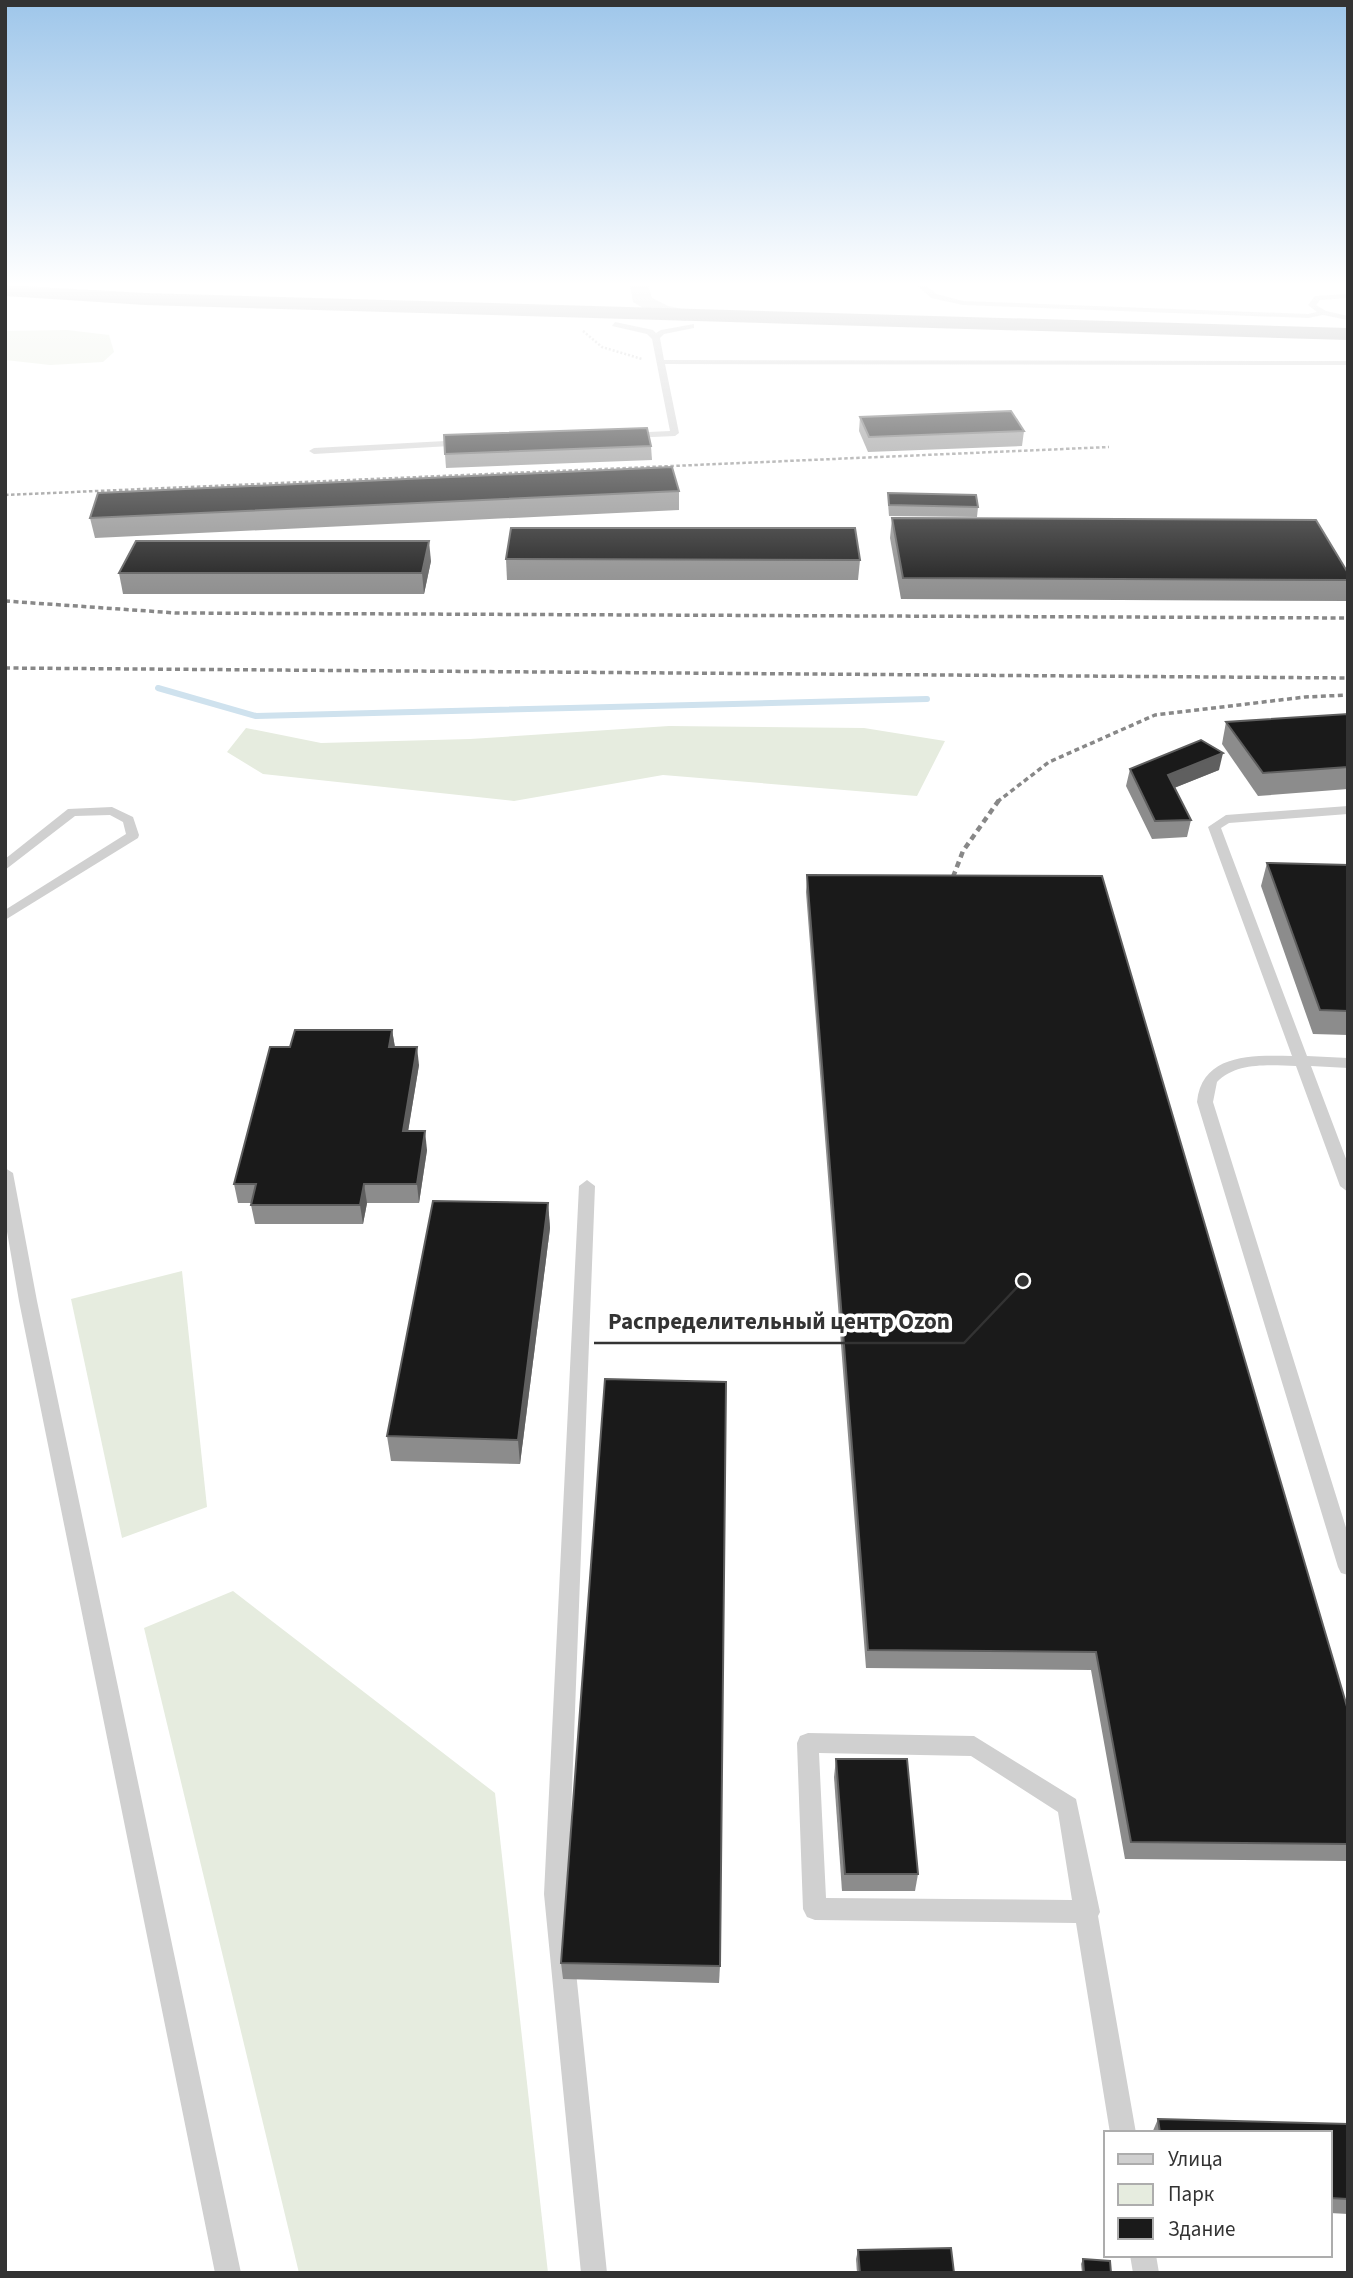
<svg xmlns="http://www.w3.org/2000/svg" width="1353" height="2278" font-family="'Source Sans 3',sans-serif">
<rect width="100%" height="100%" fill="#fff"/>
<g fill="#e6ecdf">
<path d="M67 330 109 335 114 352 103 362 50 365 5 360V331Z"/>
<path d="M669 726 864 728 945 741 917 796 663 775 514 801 263 774 227 752 246 728 321 743 470 739Z"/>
<path d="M182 1271 207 1507 122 1538 71 1299Z"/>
<path d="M233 1591 495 1793 548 2273H299L144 1628Z"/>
</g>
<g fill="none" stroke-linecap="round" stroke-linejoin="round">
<path stroke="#cfe2ee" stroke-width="6" d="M158 688 256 716 927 699"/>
<path stroke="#cdcdcd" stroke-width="2.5" stroke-dasharray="2 2" stroke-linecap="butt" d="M583 331 602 347 642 359"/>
<g fill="#d0d0d0" fill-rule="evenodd">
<path d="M917 285H925L937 294 963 301 1308 314 1317 312 1308 305 1315 296 1348 294V298L1320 300 1316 305 1326 311 1348 316V320L1323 315 1308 318 963 305 931 298Z"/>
<path d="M615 322 653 330 656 333 661 330 694 324V328L664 334 660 338 664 360 1348 361V365L665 364 679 433 675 436 630 438 626 435 627 433 670 431 652 339 647 334 612 326Z"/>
<path d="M464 440 467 441V445L314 454 309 451 314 448Z"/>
<path d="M1348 806V814L1229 823 1221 828 1307 1056 1348 1058V1068L1311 1066 1348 1164V1192L1340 1186 1296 1066C1269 1065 1236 1062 1217 1082L1213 1102 1348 1534V1575L1341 1573 1338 1567 1197 1102C1202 1053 1253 1055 1292 1056L1208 827 1226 815Z"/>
<path d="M112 807 133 817 139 835 138 838 5 920V910L126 834 123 822 110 815 75 816 5 870V859L68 809Z"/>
<path d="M5 1168 13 1173 37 1301 241 2273H215L19 1301 5 1220Z"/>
<path d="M587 1180 595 1186 568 1894 607 2273H581L544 1894 579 1186Z"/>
<path d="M808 1733 974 1736 1076 1799 1100 1912 1098 1916 1136 2133H1110L1076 1923 815 1920 807 1917 803 1909 797 1743 800 1736ZM819 1753 971 1756 1058 1812 1072 1900 826 1898Z"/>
<path d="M1130 2255H1156L1159 2273H1133Z"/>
</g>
<path fill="#d0d0d0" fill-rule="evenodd" d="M630 285H648L652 298 668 306 692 311 695 315 685 321 654 314 633 302Z"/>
<path fill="#a2a2a2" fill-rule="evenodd" d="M5 285 145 293 1348 328V340L145 305 5 296Z"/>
<path stroke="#888" stroke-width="2.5" stroke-dasharray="3.5 2.5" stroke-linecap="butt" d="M5 495 1109 447"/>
<g stroke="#888" stroke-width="3.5" stroke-dasharray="5 3.5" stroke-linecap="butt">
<path d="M5 601 176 613 1348 618"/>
<path d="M5 668 1348 678"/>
<path d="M997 802 1049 762 1155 715 1305 697 1348 695"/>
</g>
<path stroke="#888" stroke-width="4.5" stroke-dasharray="6 4.5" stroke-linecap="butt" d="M953 877 963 851 999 800"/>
</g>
<g fill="#8c8c8c">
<path d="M860 417 1024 431 1022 446 868 452 859 431Z"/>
<path d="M651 446 652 460 446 468 445 454Z"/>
<path d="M679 491V510L95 538 90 518Z"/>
<path d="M888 493 978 507 977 517 889 516 888 503Z"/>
<path d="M892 518 1348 573V597L1347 601 901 599 890 538Z"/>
<path d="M506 559 860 560 858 580H507Z"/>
<path d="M431 561 424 594H123L119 573Z"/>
<path d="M1348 714V789L1258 796 1222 744 1226 722Z"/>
<path d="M1130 769 1219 770 1174 788 1191 820 1187 837 1152 839 1126 786Z"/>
<path d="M1267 863 1348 865V1035L1313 1034 1261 886Z"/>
<path d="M807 875 1348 1710V1861L1125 1859 1091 1670 866 1668 806 892Z"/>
<path d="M392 1030 395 1047 419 1065 408 1131 427 1150 419 1203H367L363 1224H255L251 1205 252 1203H238L234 1184 290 1047Z"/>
<path d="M548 1203 550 1228 520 1464 391 1461 387 1436Z"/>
<path d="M836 1759 918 1874 915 1891H842L834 1777Z"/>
<path d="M561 1963 720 1966 719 1983 563 1979Z"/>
<path d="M1158 2119 1348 2124V2214L1330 2213V2133H1152Z"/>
<path d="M858 2250 954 2273H857L856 2259Z"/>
<path d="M1083 2259 1111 2273H1082L1081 2264Z"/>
</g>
<g fill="#5f5f5f">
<path d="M429 541 431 561 424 594 422 573Z"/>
<path d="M1223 753 1219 770 1164 792 1168 775Z"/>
<path d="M392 1030 395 1048 389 1047Z"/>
<path d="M417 1047 419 1065 405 1150 403 1131Z"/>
<path d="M425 1131 427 1150 419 1203 417 1184Z"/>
<path d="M364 1184 367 1203 363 1224 360 1205Z"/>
<path d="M548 1203 550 1228 520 1464 518 1440Z"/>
</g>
<g fill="#1a1a1a" stroke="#5f5f5f" stroke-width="2">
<path d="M1011 411 1024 431 869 437 860 417Z"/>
<path d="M647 428 651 446 445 454 444 435Z"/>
<path d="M672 467 679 491 90 518 98 493Z"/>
<path d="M888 493 976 495 978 507 889 505Z"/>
<path d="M892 518 1316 520 1348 573V580L903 578Z"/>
<path d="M511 528H855L860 560 506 559Z"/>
<path d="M136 541H429L422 573H119Z"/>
<path d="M1348 714V767L1263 773 1226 722Z"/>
<path d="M1201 740 1223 753 1168 775 1191 820 1155 821 1130 769Z"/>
<path d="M1267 863 1348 865V1011L1320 1010Z"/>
<path d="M807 875 1102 876 1348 1710V1844L1131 1842 1096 1652 868 1650Z"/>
<path d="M295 1030H392L389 1047H417L403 1131H425L417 1184H364L360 1205H251L256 1184H234L270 1047H290Z"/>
<path d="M433 1201 548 1203 518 1440 387 1436Z"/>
<path d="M605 1379 726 1382 720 1966 561 1963Z"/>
<path d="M836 1759H907L918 1874H845Z"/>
<path d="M1158 2119 1348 2124V2199L1330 2198V2133H1160Z"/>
<path d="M951 2248 954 2273H860L858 2250Z"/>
<path d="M1083 2259 1110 2261 1111 2273H1084Z"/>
</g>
<linearGradient id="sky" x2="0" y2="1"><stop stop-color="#9ec6ea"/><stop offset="0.47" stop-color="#fff"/><stop offset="1" stop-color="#fff" stop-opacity="0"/></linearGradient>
<rect width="1353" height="604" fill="url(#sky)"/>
<path fill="none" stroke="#333" stroke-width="2.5" d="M1023 1281L964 1343H594"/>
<circle fill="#333" stroke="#fff" stroke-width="2.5" cx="1023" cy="1281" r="7"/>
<g font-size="23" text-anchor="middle" font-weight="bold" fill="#333" stroke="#fff" stroke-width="7" stroke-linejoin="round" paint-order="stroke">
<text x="779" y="1329">Распределительный центр Ozon</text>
</g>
<rect width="1353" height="2278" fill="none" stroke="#333333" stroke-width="14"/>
<rect x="1104" y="2131" width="228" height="126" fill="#ffffff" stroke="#adadad" stroke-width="2"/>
<rect x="1118" y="2154" width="35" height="10" fill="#d0d0d0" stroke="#adadad" stroke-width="2"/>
<text x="1168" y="2166" font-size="21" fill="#333333">Улица</text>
<rect x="1118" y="2184" width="35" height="21" fill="#e6ecdf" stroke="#adadad" stroke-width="2"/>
<text x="1168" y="2201" font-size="21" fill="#333333">Парк</text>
<rect x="1118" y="2218" width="35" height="21" fill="#1a1a1a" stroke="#adadad" stroke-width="2"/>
<text x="1168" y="2236" font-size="21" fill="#333333">Здание</text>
</svg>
